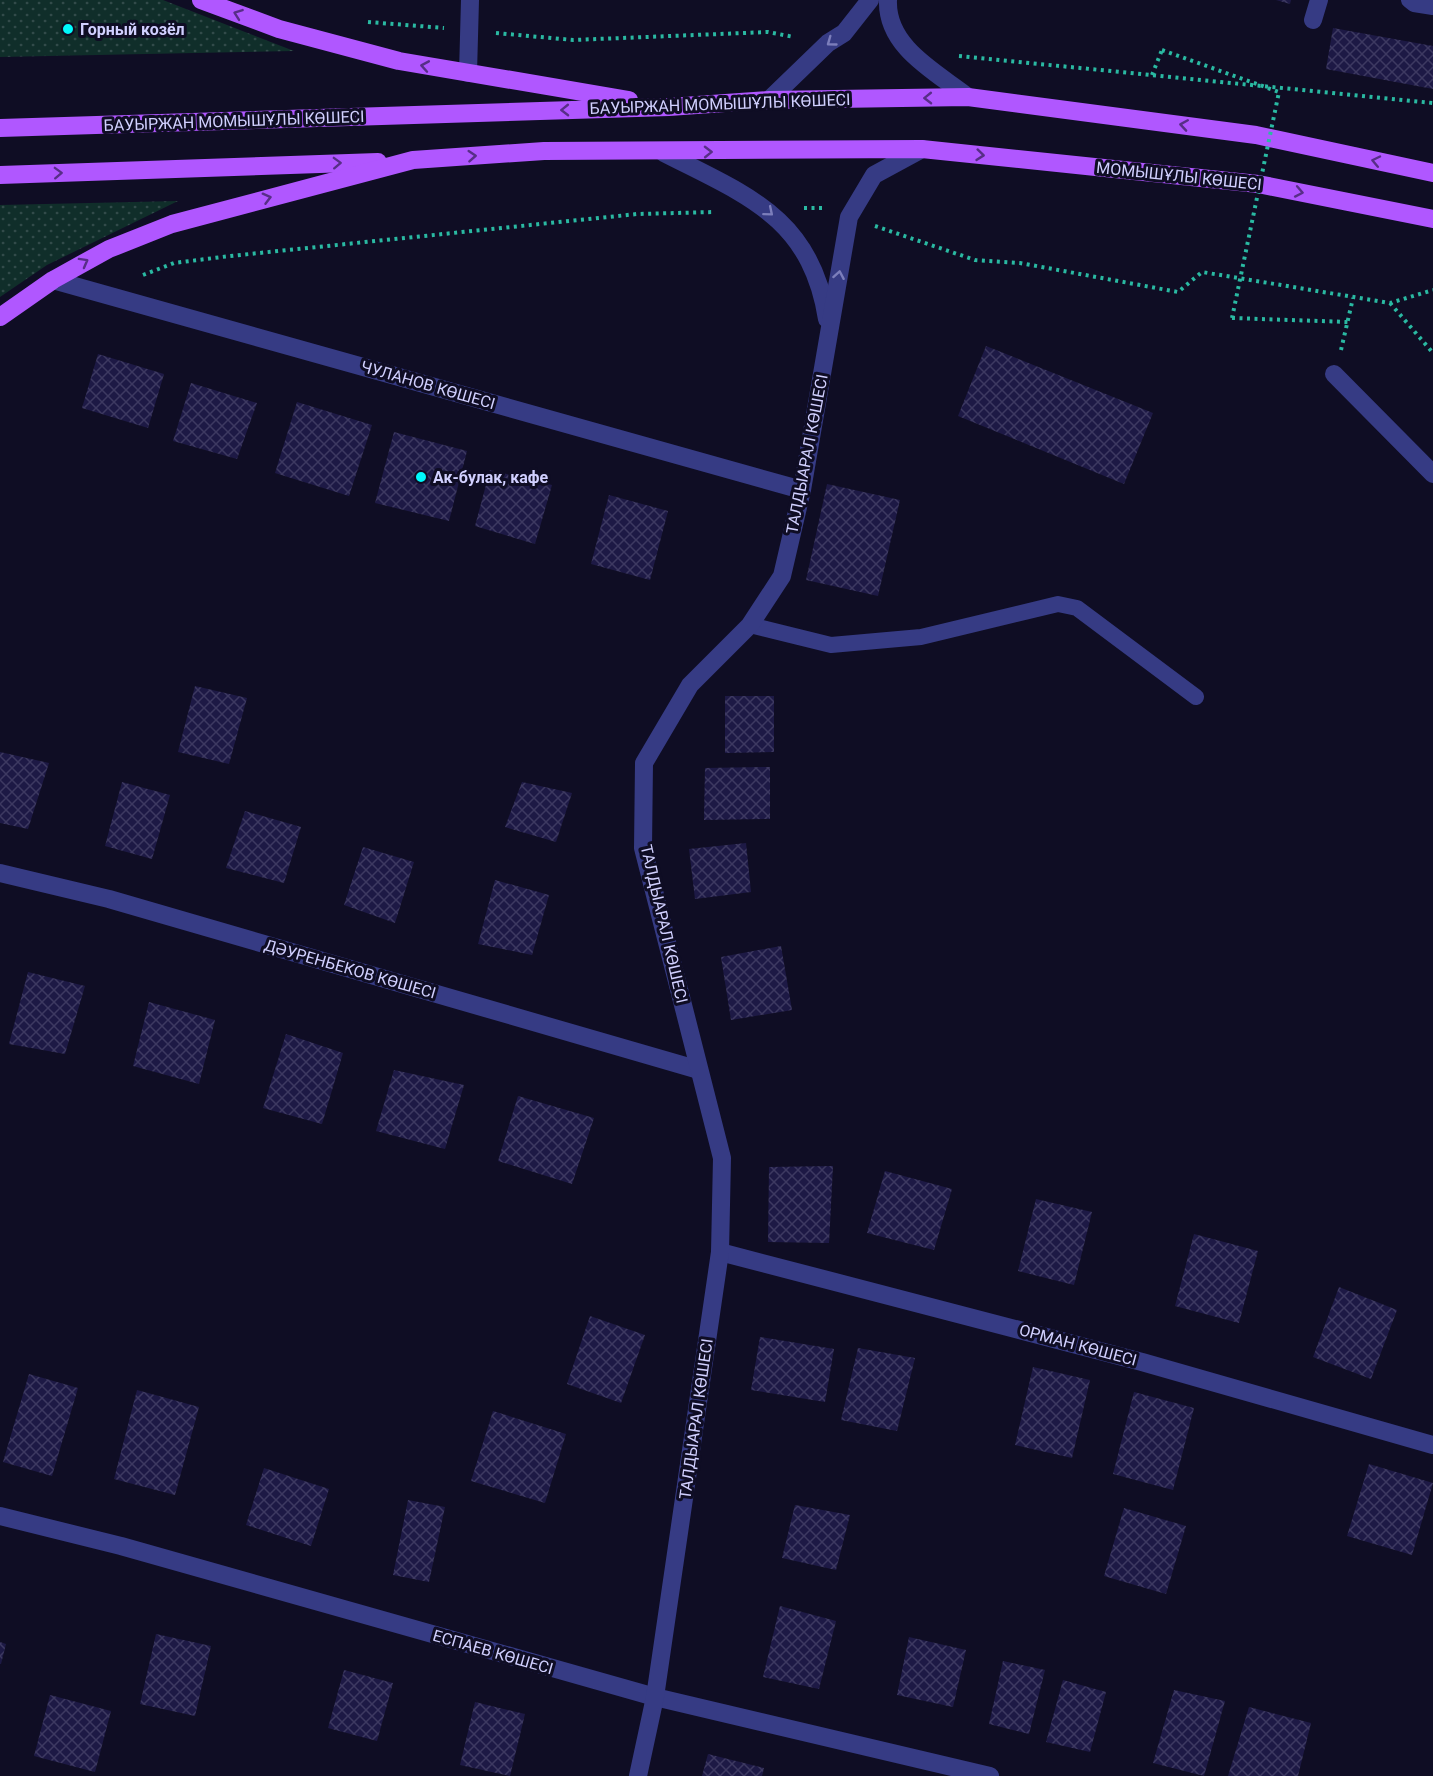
<svg xmlns="http://www.w3.org/2000/svg" width="1433" height="1776" font-family="Roboto,sans-serif">
<defs>
<pattern id="grass-dots" width="8" height="8" patternUnits="userSpaceOnUse" patternTransform="scale(1.5)"><rect width="8" height="8" fill="#102e2a"/><path d="M2 2h.1M6 6h.1" fill="none" stroke="#324b4a" stroke-width="1.8" stroke-linecap="round"/></pattern>
<pattern id="building-cross-hatch" width="8" height="8" patternUnits="userSpaceOnUse" patternTransform="scale(1.5)"><rect width="8" height="8" fill="#1d1945"/><path d="M0 0l8 8M0 8l8-8" fill="none" stroke="#3d3961"/></pattern>
</defs>
<rect width="100%" height="100%" fill="#0f0d24"/>
<g fill="url(#grass-dots)">
<path d="M0 0H163L294 51 0 57Z"/>
<path d="M178 201 47 265 0 297V205Z"/>
</g>
<g fill="url(#building-cross-hatch)">
<path d="M1276 0H1291L1290 4Z"/>
<path d="M1333 28 1433 46V89L1326 69Z"/>
<path d="M986 346 1153 413 1124 484 958 416Z"/>
<path d="M98 354 164 374 148 428 82 408Z"/>
<path d="M191 383 257 403 237 459 173 441Z"/>
<path d="M297 402 372 425 349 496 275 473Z"/>
<path d="M394 432 467 451 449 521 375 503Z"/>
<path d="M490 470 552 485 535 544 475 526Z"/>
<path d="M827 484 900 500 878 596 806 580Z"/>
<path d="M609 495 668 511 650 580 591 564Z"/>
<path d="M195 686 247 698 229 764 178 752Z"/>
<path d="M725 696H774V752L725 753Z"/>
<path d="M0 752 49 763 28 829 0 823Z"/>
<path d="M770 767V819L704 820 705 768Z"/>
<path d="M122 782 170 795 152 859 105 846Z"/>
<path d="M522 782 572 793 556 842 505 827Z"/>
<path d="M245 811 301 827 284 883 226 868Z"/>
<path d="M746 843 751 892 695 899 689 849Z"/>
<path d="M363 847 414 862 395 923 344 905Z"/>
<path d="M495 880 549 895 532 955 478 944Z"/>
<path d="M781 946 792 1010 731 1020 721 957Z"/>
<path d="M28 972 85 986 65 1054 9 1044Z"/>
<path d="M149 1002 215 1020 199 1084 133 1066Z"/>
<path d="M286 1034 343 1053 322 1124 263 1108Z"/>
<path d="M394 1070 464 1085 445 1149 376 1131Z"/>
<path d="M518 1096 594 1118 572 1184 498 1161Z"/>
<path d="M833 1166 829 1243 768 1242 769 1167Z"/>
<path d="M885 1171 952 1189 934 1250 867 1233Z"/>
<path d="M1036 1199 1092 1212 1074 1285 1018 1271Z"/>
<path d="M1194 1234 1258 1251 1239 1323 1175 1306Z"/>
<path d="M1339 1287 1397 1310 1371 1379 1313 1357Z"/>
<path d="M590 1316 645 1335 621 1403 567 1384Z"/>
<path d="M760 1337 834 1349 825 1402 751 1390Z"/>
<path d="M858 1348 915 1358 897 1431 841 1420Z"/>
<path d="M1033 1367 1090 1380 1072 1458 1015 1445Z"/>
<path d="M29 1374 78 1388 52 1476 3 1462Z"/>
<path d="M137 1390 199 1407 175 1495 114 1479Z"/>
<path d="M1134 1392 1194 1408 1173 1490 1113 1474Z"/>
<path d="M493 1411 566 1434 545 1503 471 1481Z"/>
<path d="M1369 1464 1433 1483 1412 1555 1347 1536Z"/>
<path d="M264 1468 329 1489 311 1546 246 1525Z"/>
<path d="M408 1500 445 1507 429 1582 393 1575Z"/>
<path d="M795 1505 850 1515 836 1570 782 1558Z"/>
<path d="M1124 1508 1186 1526 1166 1594 1104 1576Z"/>
<path d="M780 1606 836 1621 819 1689 763 1677Z"/>
<path d="M156 1634 211 1646 195 1716 140 1704Z"/>
<path d="M909 1637 966 1650 953 1707 897 1695Z"/>
<path d="M0 1642 6 1644 1 1664H0Z"/>
<path d="M1003 1661 1045 1670 1029 1734 989 1724Z"/>
<path d="M344 1670 393 1683 377 1741 328 1728Z"/>
<path d="M1063 1680 1106 1692 1090 1752 1046 1742Z"/>
<path d="M1174 1690 1225 1701 1204 1776 1153 1763Z"/>
<path d="M50 1695 111 1711 95 1772 34 1756Z"/>
<path d="M475 1702 525 1714 510 1776 460 1765Z"/>
<path d="M1249 1707 1311 1723 1298 1776H1228Z"/>
<path d="M708 1754 764 1768 762 1776H702Z"/>
</g>
<g fill="none" stroke-linecap="round" stroke-linejoin="round">
<g stroke="#2ab9a2" stroke-width="4" stroke-dasharray="3 4.5" stroke-linecap="butt">
<path d="M368 22 444 28"/>
<path d="M496 33 573 40 768 32 794 37"/>
<path d="M959 56 1433 103"/>
<path d="M1152 75 1162 50"/>
<path d="M804 208H823"/>
<path d="M875 226 975 260 1020 263 1178 292 1202 272 1390 303 1433 290"/>
<path d="M143 275 174 263 230 256 637 214 715 212"/>
<path d="M1390 303 1433 353"/>
<path d="M1232 318 1348 322"/>
<path d="M1341 350 1353 298"/>
</g>
<g stroke="#363b84" stroke-width="16">
<path d="M1409 0 1414 4 1433 7"/>
<path d="M750 625 831 645 921 637 1058 604 1077 608 1196 697"/>
</g>
<g stroke="#363b84" stroke-width="18">
<path d="M888 0C886 47 936 72 968 97"/>
<path d="M1313 20 1319 0"/>
<path d="M468 73 470 0"/>
<path d="M769 100 828 43 844 33 870 0"/>
<path d="M664 153C746 195 811 217 827 319"/>
<path d="M53 280 802 490"/>
<path d="M1334 374 1433 474"/>
<path d="M0 873 109 899 699 1070"/>
<path d="M720 1252 1142 1362 1433 1445"/>
<path d="M0 1516 121 1546 655 1697 990 1776"/>
<path d="M638 1776 655 1697 720 1252 722 1158 643 848 644 763 690 685 750 625 782 576 802 490 849 217 874 175 922 149"/>
</g>
<g stroke="#b057ff" stroke-width="18">
<path d="M201 0 279 29 399 61 629 100"/>
<path d="M0 128 669 107 769 100 968 97 1256 135 1433 173"/>
<path d="M0 175 378 162"/>
<path d="M0 317 53 280 109 249 172 224 413 160 544 151 922 149 1258 184 1433 219"/>
</g>
<path stroke="#2ab9a2" stroke-width="4" stroke-dasharray="3 4.5" stroke-linecap="butt" d="M1162 50 1279 92 1232 318"/>
</g>
<defs><path id="oneway-chevron" d="M-2-3.5L2.5 0L-2 3.5" fill="none" stroke-width="1.6" stroke-linecap="round" stroke-linejoin="round" transform="scale(1.5)"/></defs>
<g stroke="#572e87">
<use href="#oneway-chevron" transform="translate(238 14) rotate(-160)"/>
<use href="#oneway-chevron" transform="translate(425 66) rotate(-170)"/>
<use href="#oneway-chevron" transform="translate(928 98) rotate(179)"/>
<use href="#oneway-chevron" transform="translate(565 110) rotate(179)"/>
<use href="#oneway-chevron" transform="translate(1184 125) rotate(-171)"/>
<use href="#oneway-chevron" transform="translate(708 152) rotate(-1)"/>
<use href="#oneway-chevron" transform="translate(980 155) rotate(6)"/>
<use href="#oneway-chevron" transform="translate(472 156) rotate(-4)"/>
<use href="#oneway-chevron" transform="translate(1376 161) rotate(-168)"/>
<use href="#oneway-chevron" transform="translate(337 163) rotate(-2)"/>
<use href="#oneway-chevron" transform="translate(58 173) rotate(-2)"/>
<use href="#oneway-chevron" transform="translate(1299 192) rotate(11)"/>
<use href="#oneway-chevron" transform="translate(267 198) rotate(-15)"/>
<use href="#oneway-chevron" transform="translate(84 262) rotate(-29)"/>
</g>
<g stroke="#7c7ebb">
<use href="#oneway-chevron" transform="translate(831 42) rotate(144)"/>
<use href="#oneway-chevron" transform="translate(769 212) rotate(40)"/>
<use href="#oneway-chevron" transform="translate(839 275) rotate(-80)"/>
</g>
<g fill="#00f9fb" stroke="#0f0d24" stroke-width="2">
<circle cx="68" cy="29" r="6"/>
<circle cx="421" cy="477" r="6"/>
</g>
<g text-anchor="middle" dominant-baseline="central" stroke-width="6" stroke-linejoin="round" paint-order="stroke">
<g font-size="16" font-weight="bold" fill="#d1d0ff" stroke="#0f0d24" text-anchor="start">
<text x="80" y="29">Горный козёл</text>
<text x="433" y="477">Ак-булак, кафе</text>
</g>
<g font-size="16" fill="#d1d0ff" stroke="#0f0d24">
<text transform="translate(720 104) rotate(-2)">БАУЫРЖАН МОМЫШҰЛЫ КӨШЕСІ</text>
<text transform="translate(234 121) rotate(-2)">БАУЫРЖАН МОМЫШҰЛЫ КӨШЕСІ</text>
<text transform="translate(1179 176) rotate(6)">МОМЫШҰЛЫ КӨШЕСІ</text>
<text transform="translate(428 385) rotate(16)">ЧУЛАНОВ КӨШЕСІ</text>
<text transform="translate(807 454) rotate(-79)">ТАЛДЫАРАЛ КӨШЕСІ</text>
<text transform="translate(664 924) rotate(77)">ТАЛДЫАРАЛ КӨШЕСІ</text>
<text transform="translate(350 969) rotate(16)">ДӘУРЕНБЕКОВ КӨШЕСІ</text>
<text transform="translate(1078 1345) rotate(15)">ОРМАН КӨШЕСІ</text>
<text transform="translate(696 1419) rotate(-82)">ТАЛДЫАРАЛ КӨШЕСІ</text>
<text transform="translate(493 1652) rotate(16)">ЕСПАЕВ КӨШЕСІ</text>
</g>
</g>
</svg>
